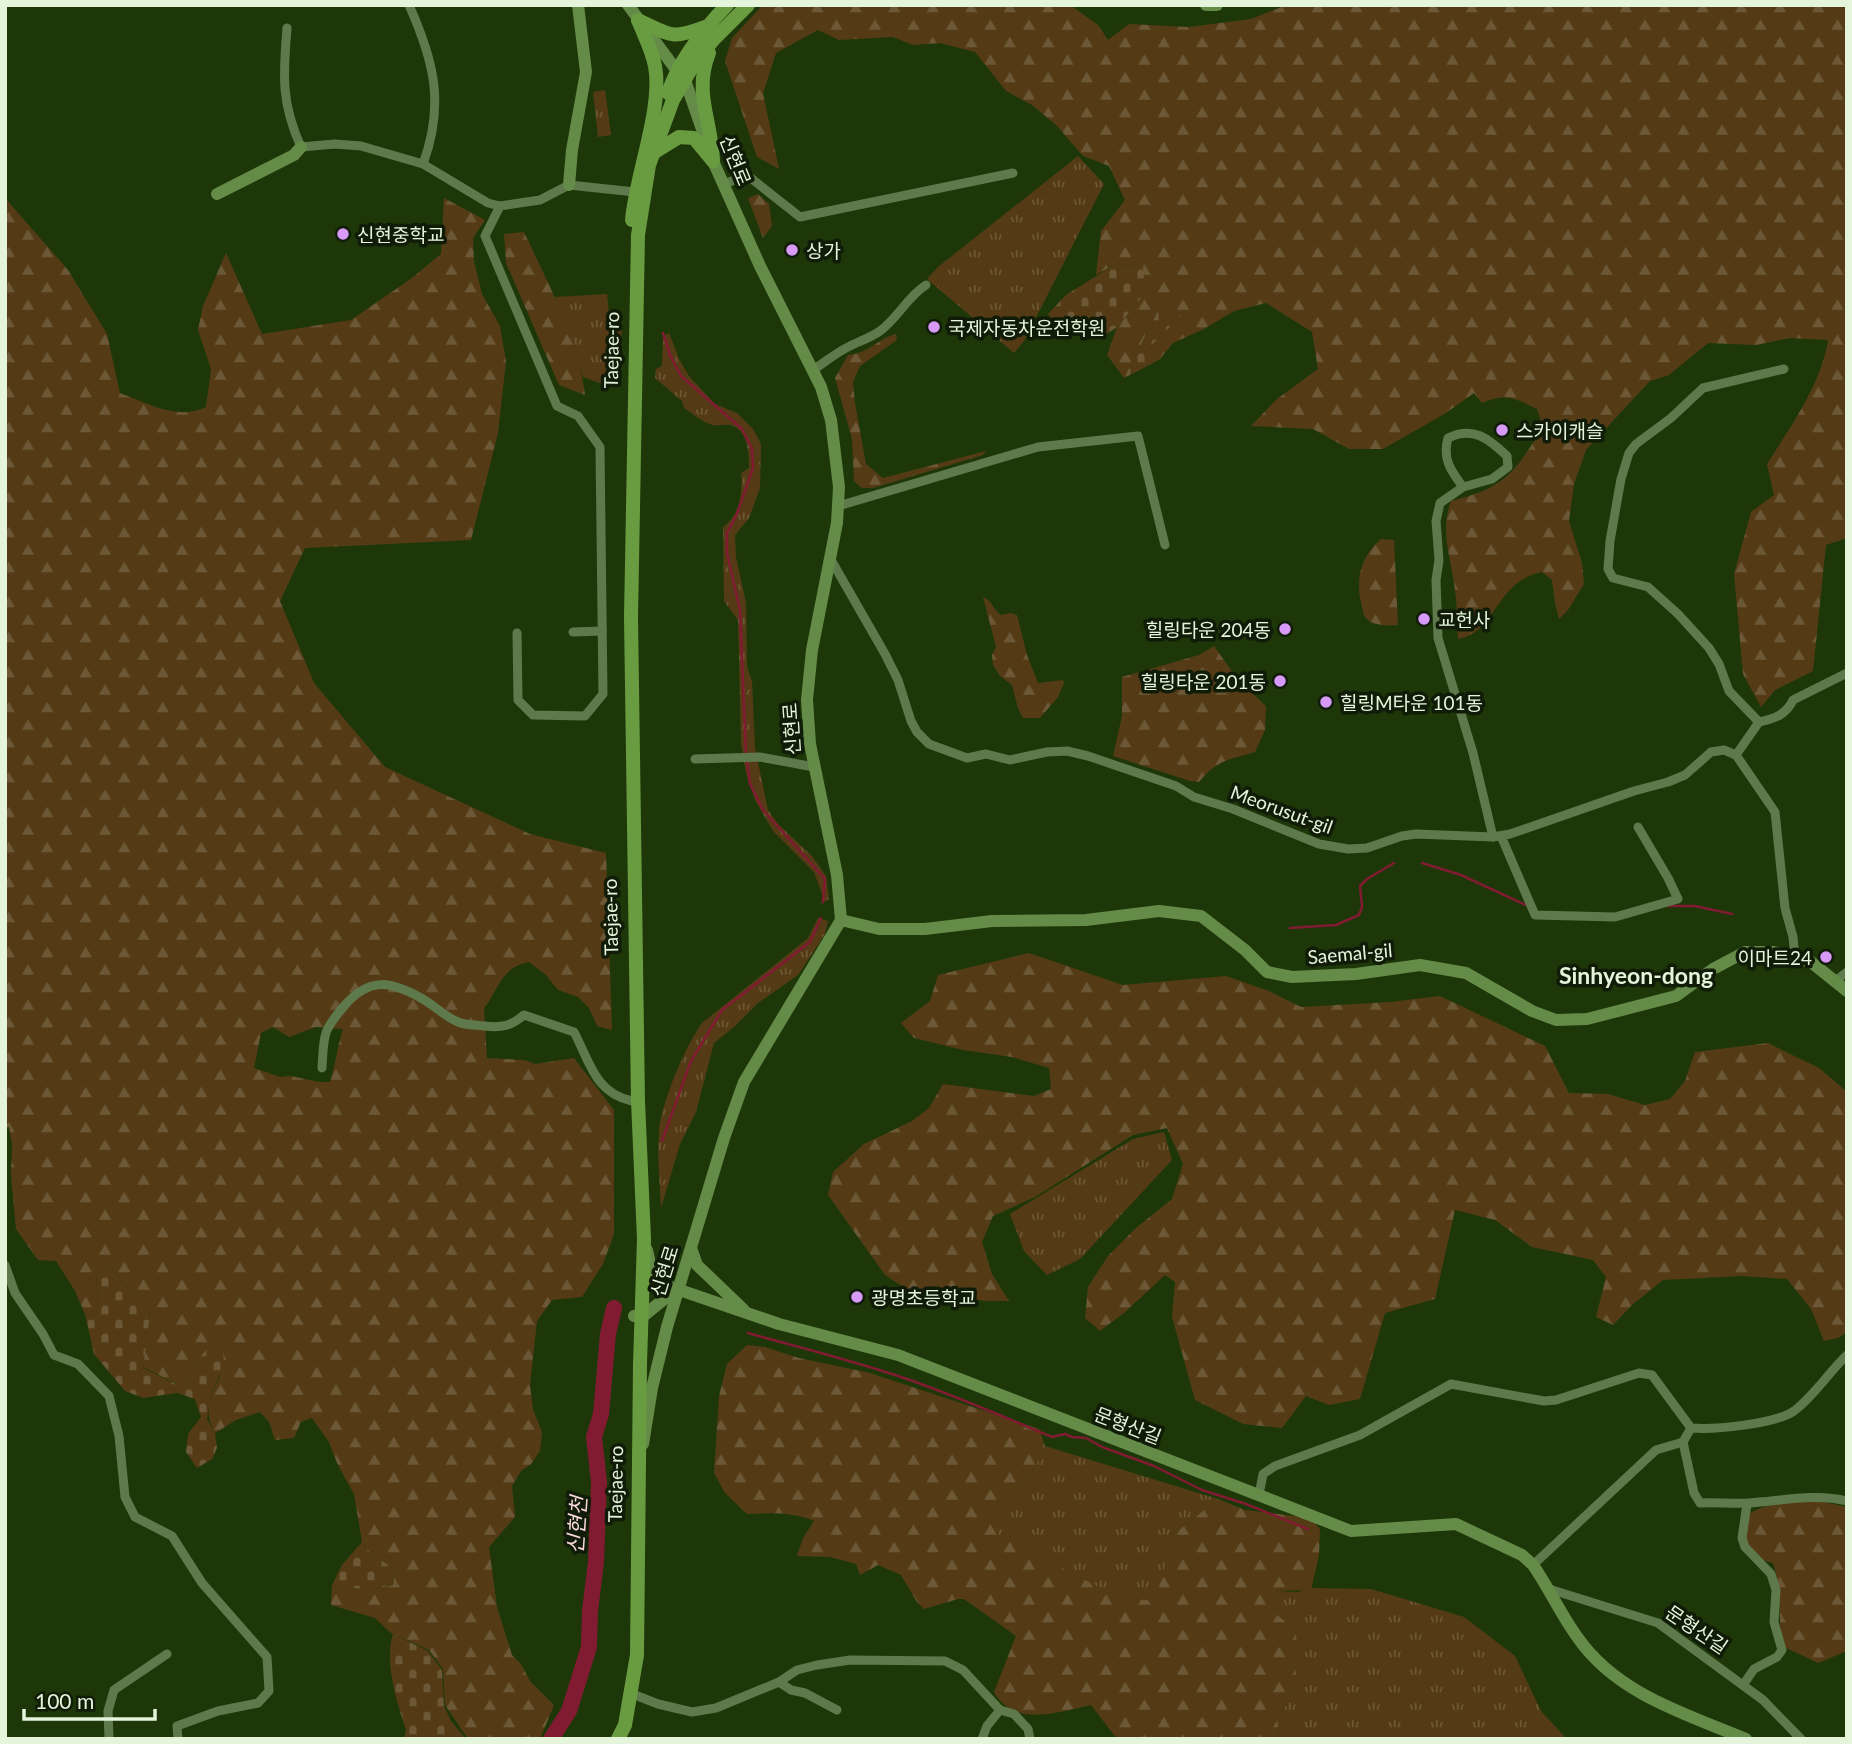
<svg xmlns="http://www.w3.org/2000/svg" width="1852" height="1744" font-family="Lato,'Noto Sans KR',sans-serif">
<defs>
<pattern id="grass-tufts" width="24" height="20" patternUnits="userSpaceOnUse" patternTransform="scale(1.75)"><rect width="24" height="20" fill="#543b15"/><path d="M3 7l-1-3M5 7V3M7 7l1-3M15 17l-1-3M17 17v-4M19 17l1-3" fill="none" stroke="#6c5836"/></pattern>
<pattern id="forest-firs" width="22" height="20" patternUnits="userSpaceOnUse" patternTransform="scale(1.75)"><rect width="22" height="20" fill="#543b15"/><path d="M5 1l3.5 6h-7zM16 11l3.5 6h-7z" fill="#6c5836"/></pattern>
<pattern id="cemetery-stones" width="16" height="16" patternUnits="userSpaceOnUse" patternTransform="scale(1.75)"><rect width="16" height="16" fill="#543b15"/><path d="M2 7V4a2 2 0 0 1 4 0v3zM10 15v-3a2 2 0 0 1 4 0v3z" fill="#6c5836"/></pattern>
</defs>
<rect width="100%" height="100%" fill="#1e3709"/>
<g fill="url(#grass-tufts)">
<path d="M605 90 611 135 598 137 593 92Z"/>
<path d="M1078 156 1104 184 1024 341 1014 353 927 279 938 267Z"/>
<path d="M607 294 610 324 622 327 620 382 605 385 583 377 555 297Z"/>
<path d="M669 333 680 361 689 376 715 404 737 413 753 429 761 444 760 488 749 518 735 535 736 557 746 603 747 667 752 681 755 748 768 810 778 824 812 856 826 876 829 899 821 904 823 896 814 872 773 831 755 800 746 773 741 743 738 620 724 601 723 527C740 515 743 493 741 473L749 468C749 453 748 429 730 425 724 424 718 426 713 425 702 422 693 414 684 408L682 401 655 378 656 369 662 366 663 336Z"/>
<path d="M818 918 828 921 825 934 798 975 758 1003 734 1027 714 1043 696 1112 680 1144 661 1208C660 1183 657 1157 659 1132 660 1105 686 1045 702 1023L808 938Z"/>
<path d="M1164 1132 1172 1160 1080 1259 1047 1275 1024 1251 1010 1214 1133 1139Z"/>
<path d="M1045 1446 1218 1499 1174 1534 1155 1602 1118 1597 998 1536 991 1509 1033 1471Z"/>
<path d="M1309 1588 1371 1589 1464 1617 1515 1656 1541 1711 1567 1739H1280L1277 1718C1288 1707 1290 1692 1299 1680L1289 1655 1291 1626 1276 1614 1274 1591 1298 1592Z"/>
</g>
<g fill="url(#forest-firs)" fill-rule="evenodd">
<path d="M763 5H1070L1098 25 1108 40 1129 24 1189 27 1251 19 1287 5H1847V538L1826 545 1813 671 1775 690 1761 707 1743 674 1734 574 1751 512 1774 495 1767 464C1791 426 1821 385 1828 340L1790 338 1756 345 1708 343 1669 375 1650 381 1586 450 1574 484 1569 521 1582 563 1584 584 1568 610 1559 619 1555 603 1552 580 1542 572C1495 581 1497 632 1458 639 1457 620 1457 601 1454 583 1450 553 1440 531 1451 501 1507 487 1513 473 1543 428L1537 409C1514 398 1507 393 1482 403L1474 393 1446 413 1383 449H1349L1313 429 1251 426 1277 399 1318 369 1312 332 1266 303 1234 311 1204 329 1173 343 1159 360 1150 347 1180 315 1159 309 1124 378 1107 355 1117 327 1145 293 1142 266 1114 265 1096 275 1101 231 1125 200 1109 166 1083 156 1057 126 1032 105 1006 91 975 52 940 43 913 45 893 37 839 40 818 30 776 53 763 93 779 169 757 157 725 61 732 38Z"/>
<path d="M758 194 769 204 772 226 763 238 748 198Z"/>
<path d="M5 198 68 270 107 334 120 393C147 403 177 421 206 407L211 369 198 330 203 306 226 253 262 334 351 320 412 278 441 254 444 198 485 220 473 238 474 262 482 294 500 326 506 361 498 433 471 540 305 548 280 601 314 683 385 767 530 834 606 853 612 1030 597 1026 589 1008 578 997 558 990 546 975 529 962C501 967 500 988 484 1008L487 1058 524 1060 535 1064 574 1058 614 1110V1234L603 1264 582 1297 552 1300 537 1321 530 1385 533 1410 542 1432 540 1451 531 1464 521 1471 512 1486 515 1517 489 1547 497 1607 512 1655 521 1664 530 1681 554 1705 540 1739H468L445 1705 443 1669 429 1650 391 1633 375 1618 331 1605 332 1585 370 1590 393 1585 395 1569 371 1554 362 1542 354 1494 337 1463 329 1442 312 1418 301 1422 294 1438 275 1440 269 1422 260 1412 236 1420 215 1433C203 1410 209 1398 220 1376L200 1357 189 1381 177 1384 143 1367 150 1315C134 1299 124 1279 107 1264L96 1275 98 1297 96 1317 85 1314 75 1291 56 1261 38 1260 16 1229 11 1176 12 1144 9 1127 5 1128ZM273 1027 289 1037 316 1027 343 1029C337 1047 336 1064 330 1082H319L291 1076 280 1077 254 1068 261 1033Z"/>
<path d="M524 232C547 281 579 341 585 395L559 385 506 263 504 234Z"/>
<path d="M896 334 897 340 860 366 853 382 855 403 866 464 883 478 986 451 983 455 873 488H862L854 481 852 439 835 378 848 355C870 353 877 339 896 334Z"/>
<path d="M1381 539 1394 540 1398 625C1388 626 1371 626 1365 617 1363 614 1363 610 1362 606 1355 581 1360 557 1381 539Z"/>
<path d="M983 597C992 600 993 610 1001 615L1011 613 1017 615 1027 655 1038 683 1063 680 1064 683 1058 697 1040 718H1023L1018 708 1012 685 1000 676 993 665 992 655 996 647Z"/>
<path d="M1214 646 1238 680 1266 706 1265 730 1255 752C1229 760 1218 759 1199 782L1190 781 1113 756 1122 716V677L1199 655Z"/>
<path d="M1029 953 1123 985 1226 976 1269 991 1301 1007 1390 1002 1440 996 1545 1046 1569 1093 1608 1094 1645 1105 1670 1099 1685 1081 1695 1052 1768 1043 1819 1068 1847 1092V1332L1838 1338 1824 1341 1811 1309 1787 1279 1742 1276 1663 1280 1632 1305 1613 1325 1596 1317 1606 1277 1593 1260 1532 1247 1495 1220 1455 1210 1435 1299 1385 1313 1360 1399 1329 1405 1306 1396 1282 1428 1243 1424 1195 1400 1172 1317 1175 1282 1165 1275 1124 1313 1100 1331 1085 1318 1088 1287 1108 1256 1136 1228 1172 1199 1183 1164 1167 1128 1133 1135 1035 1197 993 1216 982 1242 992 1274 1009 1301H987L913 1293 885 1275 828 1195 833 1172 864 1144 912 1121 929 1108 943 1084 1034 1096 1051 1089 1049 1068 1012 1057 963 1050 914 1038 901 1023 930 1001 938 975Z"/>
<path d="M747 1345 765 1347 799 1358 870 1373 1039 1429 1045 1446 1033 1471 991 1509 998 1535 1118 1597 1155 1601 1174 1534 1218 1499 1245 1510 1310 1518 1320 1529 1319 1555 1311 1590 1274 1591 1276 1614 1291 1626 1297 1640 1289 1655 1299 1680C1290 1692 1288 1707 1277 1718L1280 1739H1117L1091 1705C1058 1712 1014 1728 994 1692L1016 1636 964 1599H958L924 1609 917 1602 901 1575 878 1565 860 1575 856 1564 830 1557 797 1556 803 1538 814 1521C792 1512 771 1513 747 1514L725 1493 714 1473 719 1396 727 1364Z"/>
<path d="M1814 1500 1847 1507V1651L1818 1663 1782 1646C1778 1619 1782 1587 1773 1563L1756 1558C1752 1550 1743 1537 1742 1528 1741 1502 1796 1503 1814 1500Z"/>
</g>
<g fill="url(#cemetery-stones)">
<path d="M1114 265 1143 266 1145 293 1117 327 1098 340 1059 330 1048 314 1066 295Z"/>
<path d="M1159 309 1181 315 1150 347 1159 360 1124 378Z"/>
<path d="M107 1264C123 1279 134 1298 150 1315L143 1368 176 1384 189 1381 200 1357 211 1345 223 1350 224 1364 210 1397 207 1419 215 1433 217 1448 212 1459 197 1468 186 1452 188 1434 201 1417 195 1399 177 1393 143 1398 125 1391 94 1354 85 1314 96 1317 98 1297 96 1275Z"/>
<path d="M362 1542 371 1554 395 1569 393 1585 370 1590 332 1585 342 1565Z"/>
<path d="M393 1634 428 1651 442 1670 444 1706 451 1721 466 1739H404L406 1730C397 1702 384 1662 393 1634Z"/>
</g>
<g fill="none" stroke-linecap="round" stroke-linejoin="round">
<g stroke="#811b32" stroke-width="2.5">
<path d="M663 333 670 355 681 376 742 429 752 449 753 468 737 514 727 533V553L740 610 746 754"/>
<path d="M747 761 750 784 763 810 825 879 823 902"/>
<path d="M1422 863 1461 875 1528 906"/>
<path d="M1666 906H1695L1732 914"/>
<path d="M1290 928 1336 925 1359 915 1362 907 1360 886 1367 879 1394 863"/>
<path d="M662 1141 691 1061 722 1010 810 942 821 918"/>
<path d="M748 1333C801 1348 855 1361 907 1379 956 1396 1004 1417 1052 1437L1065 1434 1072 1437 1086 1438 1102 1447 1154 1466 1202 1490 1246 1504 1308 1529"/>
</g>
<path stroke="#811b32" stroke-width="16" d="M551 1739 569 1711 589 1647 590 1611 596 1562 599 1482 594 1437 601 1414 608 1334 614 1308"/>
<g stroke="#5e7a4c" stroke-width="9">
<path d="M409 5C434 61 445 104 423 164"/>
<path d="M287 28C283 75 281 103 301 147L335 144 361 146 423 164 488 203 500 206 540 200 569 185 635 192"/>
<path d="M724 184 747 175 800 217 1013 173"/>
<path d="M500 206 485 236 557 406 578 416 600 447 603 694 585 716 533 715 518 700 517 633"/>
<path d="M813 370C825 362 837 352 850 346 860 341 870 338 880 331 898 318 907 297 926 285"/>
<path d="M1463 487C1451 471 1442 459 1448 438 1473 426 1488 438 1507 456L1508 467 1492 479 1463 487 1440 503 1436 521 1439 560 1436 580 1438 638 1473 753 1493 837"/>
<path d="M838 506 1038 447 1138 436 1165 545"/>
<path d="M830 558 885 654 898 680 911 721 917 732 929 744 967 758 986 754 1010 760 1047 752 1067 751 1088 756 1176 786 1194 797 1233 809 1319 844 1348 849 1367 848 1402 836 1416 834 1493 837 1510 834 1634 791 1668 782 1685 775 1711 752 1724 750 1736 755 1775 812 1785 908 1793 937 1795 958"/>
<path d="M573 632 602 631"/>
<path d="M1759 722C1774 719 1786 715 1793 700L1847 673"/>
<path d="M1736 755 1759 722 1729 691 1719 664 1709 648 1678 614 1648 587 1613 578 1608 569 1610 541 1621 479 1629 453 1636 444 1671 418 1703 388 1784 369"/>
<path d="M695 759 760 757 814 767"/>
<path d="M1501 836 1535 915 1615 917 1678 899 1668 878 1638 827"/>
<path d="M1835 981 1847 972"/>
<path d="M322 1068C324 1034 322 1032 345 1005 370 977 390 981 421 998 434 1005 444 1016 458 1022 465 1025 476 1025 484 1026 502 1028 511 1026 524 1015L574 1032C590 1062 595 1093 632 1101"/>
<path d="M5 1265 15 1293 43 1334 54 1355 78 1364 109 1396 119 1436 125 1497 135 1517 172 1536 202 1583 267 1657 269 1691 258 1703 218 1711 177 1726 178 1739"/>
<path d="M1691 1428 1683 1442 1694 1493 1700 1503C1716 1502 1733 1504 1749 1503 1781 1501 1815 1493 1847 1501"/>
<path d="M1259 1495 1263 1474 1275 1466 1360 1435 1451 1384 1544 1401 1556 1400 1639 1373 1652 1375 1691 1428C1714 1430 1775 1424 1794 1411 1814 1396 1829 1372 1847 1355"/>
<path d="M1533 1565 1656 1450 1683 1442"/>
<path d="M1549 1589 1658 1623 1763 1700 1801 1739"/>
<path d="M779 1682 791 1690 805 1693 837 1710"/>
<path d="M1743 1685 1754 1669 1777 1657 1782 1650 1774 1622 1776 1590 1771 1574 1745 1547 1742 1538 1747 1504"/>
<path d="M630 1693 658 1704 692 1712 716 1708 779 1682 797 1670 817 1665 850 1660 945 1661 963 1670 1000 1710 1014 1714 1028 1729 1030 1739"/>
<path d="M109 1739 108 1711 114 1690 167 1654"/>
<path d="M982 1739 987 1726 1000 1710"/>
</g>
<g stroke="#648b47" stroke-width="12">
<path d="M628 5 686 83 713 161 760 266 821 387 831 420 839 487 837 523 812 650 807 700 810 744 837 875 841 920 744 1082 724 1138 667 1327 652 1388 643 1444"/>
<path d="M1206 5H1217"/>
<path d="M569 185 572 150 586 72 578 5"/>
<path d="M217 194 294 155 301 147"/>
<path d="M841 920 879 929H925L992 921 1086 920 1159 911 1201 916 1245 950 1267 972 1292 977 1356 974 1420 965 1466 973 1532 1011 1556 1020 1587 1019 1676 996 1713 969 1745 952H1774L1811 962 1847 991"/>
<path d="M691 1248 697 1265 744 1310"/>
<path d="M647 1250 652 1273 659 1283 779 1324 898 1355 1351 1531 1456 1524 1522 1555 1533 1565C1549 1588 1561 1615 1578 1638 1617 1694 1686 1714 1746 1739"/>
<path d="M634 1316 642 1317 678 1288"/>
</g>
<g stroke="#699c41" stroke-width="14">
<path d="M638 20C671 35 670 40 705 27"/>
<path d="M709 53C693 93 712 121 713 161"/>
<path d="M668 93C679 60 703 30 727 5"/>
<path d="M653 153 679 137 694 138 713 161"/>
<path d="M632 220C636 174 663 108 655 66 652 50 644 35 638 20"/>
<path d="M618 1739 625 1725 637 1655 640 1364 644 1239 638 1101 631 617 638 235 649 165 673 100 694 64 714 39 748 5"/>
</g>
</g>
<g fill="#d89af8" stroke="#101b08" stroke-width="2.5">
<circle cx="343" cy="234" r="7"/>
<circle cx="792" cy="250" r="7"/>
<circle cx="934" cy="327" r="7"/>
<circle cx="1502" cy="430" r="7"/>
<circle cx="1424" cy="619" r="7"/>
<circle cx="1285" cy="629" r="7"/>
<circle cx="1280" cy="681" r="7"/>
<circle cx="1326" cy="702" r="7"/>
<circle cx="1826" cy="957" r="7"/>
<circle cx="857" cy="1297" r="7"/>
</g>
<g text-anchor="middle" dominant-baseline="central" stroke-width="7" stroke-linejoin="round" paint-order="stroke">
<g font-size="19" fill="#e5f5db" stroke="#101b08">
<text transform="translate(736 160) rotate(68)">신현로</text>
<text transform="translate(611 350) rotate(-89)">Taejae-ro</text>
<text transform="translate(791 729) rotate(-94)">신현로</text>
<text transform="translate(1282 809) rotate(20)">Meorusut-gil</text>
<text transform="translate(610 917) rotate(-91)">Taejae-ro</text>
<text transform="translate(1350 953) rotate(-5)">Saemal-gil</text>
<text transform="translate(664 1271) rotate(-73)">신현로</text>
<text transform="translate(1128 1425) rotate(21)">문형산길</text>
<text transform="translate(615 1484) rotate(-89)">Taejae-ro</text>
<text transform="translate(1697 1629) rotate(34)">문형산길</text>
</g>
<g font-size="19" fill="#e5f5db" stroke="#101b08" text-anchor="start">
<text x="357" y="234">신현중학교</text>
<text x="806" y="250">상가</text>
<text x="948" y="327">국제자동차운전학원</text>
<text x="1516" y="430">스카이캐슬</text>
<text x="1438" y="619">교헌사</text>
<text x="1271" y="629" text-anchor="end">힐링타운 204동</text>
<text x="1266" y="681" text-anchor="end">힐링타운 201동</text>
<text x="1340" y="702">힐링M타운 101동</text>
<text x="1812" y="957" text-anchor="end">이마트24</text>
<text x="871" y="1297">광명초등학교</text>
</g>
<g font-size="21" font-style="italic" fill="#f7d9db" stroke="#101b08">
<text transform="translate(576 1525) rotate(-86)">신현천</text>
</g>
<g font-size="23" font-weight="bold" fill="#e5f5db" stroke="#101b08">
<text x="1636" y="975">Sinhyeon-dong</text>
</g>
</g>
<rect width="1852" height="1744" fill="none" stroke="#e5f5db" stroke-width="14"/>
<path d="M24 1709v10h131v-10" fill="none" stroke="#e5f5db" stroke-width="3.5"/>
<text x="35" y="1709" font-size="21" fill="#e5f5db" stroke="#101b08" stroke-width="5" paint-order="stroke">100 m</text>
</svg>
